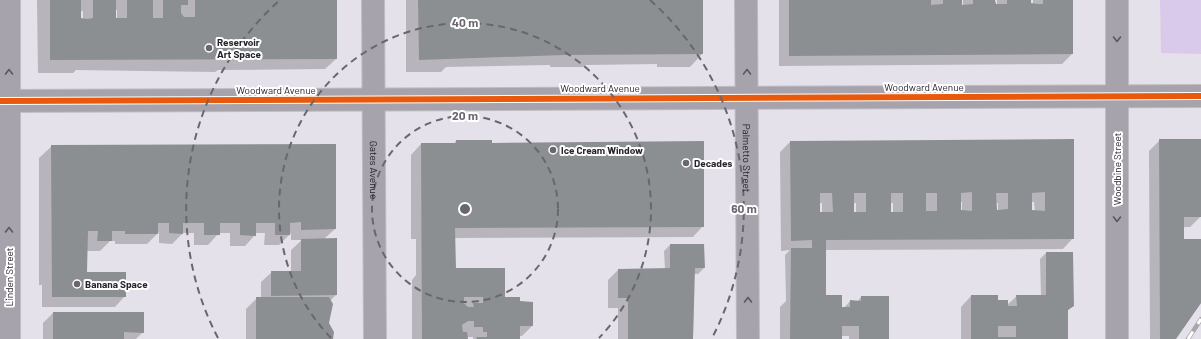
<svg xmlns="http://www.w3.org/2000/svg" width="1201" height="339" font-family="Barlow,sans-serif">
<rect width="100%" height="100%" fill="#e5e1ea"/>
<path fill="#d9caec" d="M1160 0H1201V54L1161 53Z"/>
<g fill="#0003" fill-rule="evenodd">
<path d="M37 0H336V59L325 69 218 70 215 72 76 70 73 73H38ZM115 10H117V19H115ZM80 11H83V19H80Z"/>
<path d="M406 0H702V54L690 67H657V64L586 65 583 67H550V65L446 67 441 72H406Z"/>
<path d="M779 0H961V6H963V0H994L995 5H997V0H1030V4H1033V0H1072V54L1062 64 779 66Z"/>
<path d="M1073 140V238L1063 249 825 250V295L841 308H844L850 301 857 302 861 297H888V339H849V336H841V339H780V307L786 301 785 255 790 250 781 251 780 152 790 142ZM960 202H962V212H960ZM1031 202H1034L1035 212 1031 211ZM819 203H822V213H819ZM853 203H856V213H853ZM890 203H893V213H890ZM995 203H998V210L996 211Z"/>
<path d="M1160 140H1201V216L1190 227H1183V240H1201V303L1175 339H1150L1149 151Z"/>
<path d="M456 141 491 144 703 226 693 237 454 238 455 268 504 298 519 302 532 303V326L522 336H519V339H473V337H467V339H412V280L416 275V239H411V155L421 144H454Z"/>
<path d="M52 146 335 229 324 239 336 295 330 301 328 324 332 339H246V309L257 298H261V282L272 272H291V250L302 240H291V233L279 245H264L265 233H255V235L245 246H230V233H219L208 245H194V233H183L172 244 159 243V232L147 244H115V241H110L100 251H86L85 273 125 296 115 307H42V285H39V158Z"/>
<path d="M670 245 704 268 698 274H694L693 339H618V308H608V280L618 270 665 269 664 251Z"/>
<path d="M1046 253 1073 305 1067 311V339H961V307L971 296 997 301 1007 305 1017 296H1041L1040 259Z"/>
<path d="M53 313 143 332 136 339H43V323Z"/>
</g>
<g fill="#8c8f92" fill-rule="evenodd">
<path d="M50 0H81V18L87 19 93 18V0H116V18H127V0H153V18H163V0H188V5H181V13L184 17H195V0H337V59L50 60Z"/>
<path d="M418 0H703V54L563 55 419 60Z"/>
<path d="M789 0H931V5L943 4V0H962V5L973 4V0H995L996 4H1007V0H1031V3L1038 4H1043V0H1073V54L789 56Z"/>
<path d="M1074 139V239L826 240V295H842V307H850V300L861 301V296H889V339H859V326H842V339H790L791 248H812V240L791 241 790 141ZM972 192V211L961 210V193ZM1045 192V211L1032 210V193ZM820 193H832L833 212H820ZM854 193H866V212H854ZM891 193H903V212H891ZM926 193H937V211H926ZM996 193H1008V209L997 210Z"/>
<path d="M1159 139H1201V217H1184V239H1201V303L1176 339H1160Z"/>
<path d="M456 140H492V143L704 141V227L455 228 456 268H505V297H520V301L533 302V326H520V339H477L476 337H487V332H483V327H474V321H468L462 325 463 332H467L468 339H422L421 143H456ZM464 297H483V303H473L474 307H468L464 303Z"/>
<path d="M336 144V229L301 230V222L290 223V235H275V223H256V236L240 235V223H220V235H204V223H183V234L169 233V223H158V234H125V231H112V241H97L98 231H88L87 272H126V297H52L51 145Z"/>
<path d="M337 238V295L271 296V271H301V239Z"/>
<path d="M670 244H704L705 268H695L693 339H628V298H618V269L670 268Z"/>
<path d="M1046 252H1073L1074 306 1068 310V339H971V295H998V300H1008V306H1017L1016 295H1046ZM998 326H1016V337H998Z"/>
<path d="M256 297H329L333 304 329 323 334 332 333 339H256Z"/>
<path d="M53 312H144V333L124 332V339H53Z"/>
</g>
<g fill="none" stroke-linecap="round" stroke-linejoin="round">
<defs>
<g id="minor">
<path d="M9 0V339"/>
<path id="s1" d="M373 0 375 339"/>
<path id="s2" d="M746 0 748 339"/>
<path d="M1117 0V339"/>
<path d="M0 101 1201 96"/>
</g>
</defs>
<use href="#minor" stroke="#bfbcc3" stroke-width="24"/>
<use href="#minor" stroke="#a7a3ad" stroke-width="22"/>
<defs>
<path id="rail" d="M1188 339 1201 319"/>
</defs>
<use href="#rail" stroke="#aaa6ae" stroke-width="4.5"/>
<use href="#rail" stroke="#fff" stroke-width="3" stroke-dasharray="9" stroke-linecap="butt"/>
<defs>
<path id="cycleway" d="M0 101 1201 96"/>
</defs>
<use href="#cycleway" stroke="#fff" stroke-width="8"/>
<use href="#cycleway" stroke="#e8590c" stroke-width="6"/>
</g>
<defs><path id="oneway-chevron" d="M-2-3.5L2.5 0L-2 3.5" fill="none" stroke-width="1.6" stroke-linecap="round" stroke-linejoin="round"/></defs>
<g stroke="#5a575f">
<use href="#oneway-chevron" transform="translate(1117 39) rotate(90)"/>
<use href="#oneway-chevron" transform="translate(9 72) rotate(-90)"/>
<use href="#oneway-chevron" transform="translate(747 72) rotate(-90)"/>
<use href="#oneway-chevron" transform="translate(1117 219) rotate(90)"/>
<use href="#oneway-chevron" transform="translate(9 230) rotate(-90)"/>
<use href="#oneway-chevron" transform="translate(748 300) rotate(-90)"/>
</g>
<g fill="none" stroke="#6a666e" stroke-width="2" stroke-dasharray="7 5">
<circle cx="465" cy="209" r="93"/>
<path d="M331 338A186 186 0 1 1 599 338"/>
<path d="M218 338A279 279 0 0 1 280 0M650 0A279 279 0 0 1 712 338"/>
</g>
<g fill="#6a666e" stroke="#fff" stroke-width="1.5">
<circle cx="209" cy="48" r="4"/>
<circle cx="553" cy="150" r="4"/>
<circle cx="686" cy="163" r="4"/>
<circle cx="77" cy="284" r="4"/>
</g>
<g text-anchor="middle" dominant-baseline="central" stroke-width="4" stroke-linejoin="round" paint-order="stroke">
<g font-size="10" font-weight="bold" fill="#27242b" stroke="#fff" text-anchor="start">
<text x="217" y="42">Reservoir<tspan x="217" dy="12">Art Space</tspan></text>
<text x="561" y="150">Ice Cream Window</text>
<text x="694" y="163">Decades</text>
<text x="85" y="284">Banana Space</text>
</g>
<g font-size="10" fill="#27242b" stroke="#fff">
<text x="924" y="87">Woodward Avenue</text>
<text x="600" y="88">Woodward Avenue</text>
<text x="276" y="90">Woodward Avenue</text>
<text stroke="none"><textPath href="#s2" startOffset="158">Palmetto Street</textPath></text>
<text transform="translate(1117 169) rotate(-90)">Woodbine Street</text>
<text stroke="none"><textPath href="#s1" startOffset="170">Gates Avenue</textPath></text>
<text transform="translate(9 277) rotate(-90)">Linden Street</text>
</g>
</g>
<circle cx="465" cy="209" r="6" fill="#6a666e" stroke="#fff" stroke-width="2"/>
<g font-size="12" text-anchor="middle" font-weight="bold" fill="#6a666e" stroke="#fff" stroke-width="4" stroke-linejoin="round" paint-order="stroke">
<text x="465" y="27">40 m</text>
<text x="465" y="120">20 m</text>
<text x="744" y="213">60 m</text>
</g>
</svg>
